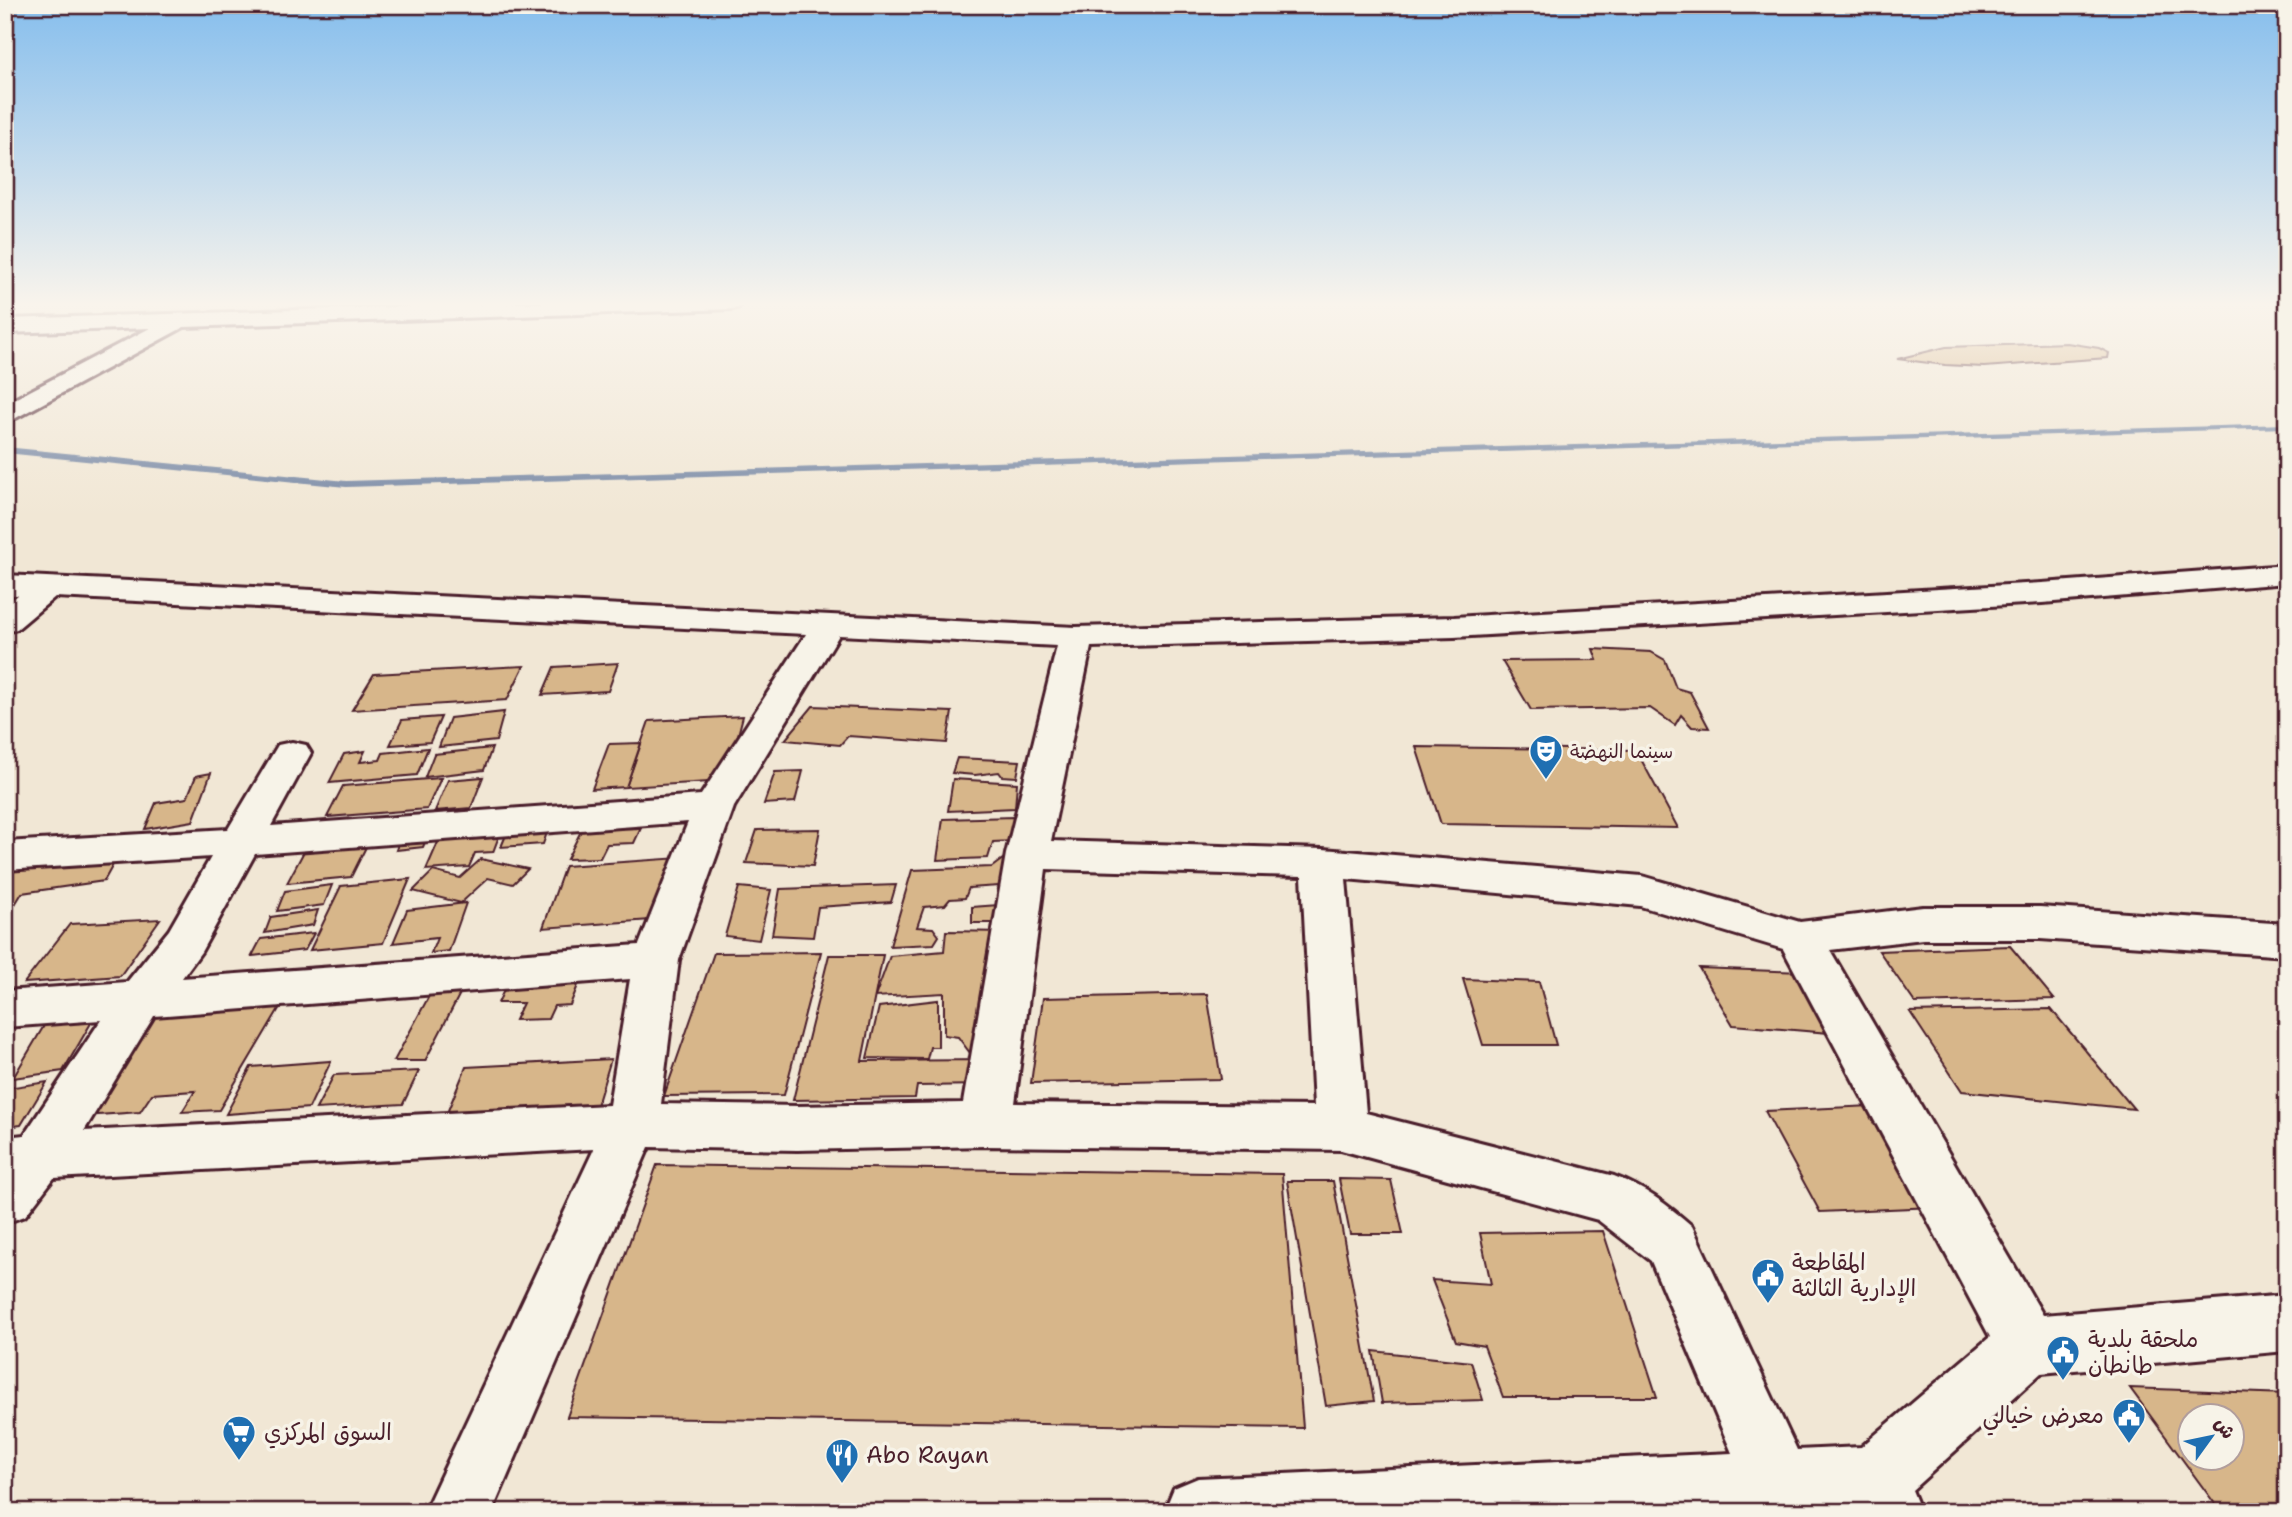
<svg xmlns="http://www.w3.org/2000/svg" width="2292" height="1517" font-family="'Shantell Sans','Playpen Sans Arabic',sans-serif">
<rect width="100%" height="100%" fill="#f1e7d5"/>
<filter id="ink" filterUnits="userSpaceOnUse"><feTurbulence type="fractalNoise" baseFrequency=".0143" numOctaves="2"/><feDisplacementMap in="SourceGraphic" scale="14" xChannelSelector="R" yChannelSelector="G"/><feConvolveMatrix kernelMatrix="1 2 1 2 8 2 1 2 1" color-interpolation-filters="sRGB"/></filter>
<g filter="url(#ink)">
<g fill="none" stroke-linecap="round" stroke-linejoin="round">
<path fill="#7687a4" fill-rule="evenodd" d="M2287 424V428L346 487 5 453V447L346 481Z"/>
</g>
<g fill="#d7b68a" stroke="#4a1f2b" stroke-width="2" fill-rule="evenodd">
<path d="M2067 343 2099 348 2109 353 2108 358 1984 367 1945 365 1897 359 1946 347Z"/>
<path d="M1593 649 1651 652 1665 660 1676 688 1690 692 1709 728 1692 727 1681 715 1675 725 1650 708 1531 710 1502 661 1597 660Z"/>
<path d="M618 663 608 691 542 695 554 667Z"/>
<path d="M524 666 507 700 352 710 374 674Z"/>
<path d="M813 706 952 712 947 743 848 736 840 745 785 740Z"/>
<path d="M504 712 496 741 439 747 450 718Z"/>
<path d="M743 716 726 781 626 787 649 721Z"/>
<path d="M441 717 430 742 390 745 402 720Z"/>
<path d="M641 743 626 787 592 789 609 744Z"/>
<path d="M1416 747 1636 750 1678 828 1441 824Z"/>
<path d="M428 748 417 775 329 783 344 754 365 751 360 762 380 760 383 753Z"/>
<path d="M492 748 484 770 425 777 434 754Z"/>
<path d="M957 758 1020 761 1017 777 1002 776 999 772 975 775 952 773Z"/>
<path d="M803 771 795 802 764 804 775 772Z"/>
<path d="M211 773 193 821 145 829 156 803 187 798 196 776Z"/>
<path d="M483 777 471 808 435 811 448 780Z"/>
<path d="M441 778 427 809 327 817 343 786Z"/>
<path d="M953 779 1017 783 1015 808 948 811Z"/>
<path d="M1013 817 1014 841 993 842 988 858 937 860 943 819Z"/>
<path d="M550 824 543 844 501 847 509 828Z"/>
<path d="M641 828 634 843 607 844 600 858 567 859 582 829Z"/>
<path d="M820 829 813 866 746 863 757 830Z"/>
<path d="M429 833 423 847 396 850 401 836Z"/>
<path d="M442 833 491 836H499L493 852 475 853 469 867 426 870Z"/>
<path d="M370 839 351 877 287 883 308 844Z"/>
<path d="M1012 852 1006 892 999 886 969 888 965 898 950 899 945 905 924 907 917 927 933 928 939 936 934 944 890 946 912 870 992 867Z"/>
<path d="M119 854 104 881 22 893 14 906 5 907V870Z"/>
<path d="M680 858 664 919 543 928 565 866Z"/>
<path d="M481 859 528 869 513 884 488 878 461 903 413 891 433 871 460 878Z"/>
<path d="M410 879 383 943 310 950 341 886Z"/>
<path d="M332 885 324 905 277 911 285 891Z"/>
<path d="M896 885 891 902 818 907 813 937 772 935 780 889Z"/>
<path d="M739 887 771 890 759 940 725 936Z"/>
<path d="M466 903 449 951 431 953 437 938 393 943 407 910Z"/>
<path d="M1012 904 1009 923H972V907Z"/>
<path d="M318 910 313 925 265 933 271 917Z"/>
<path d="M160 919 120 976 24 983 70 924Z"/>
<path d="M946 931 1007 932 989 1053H970L958 1037 944 1035V993L875 997 890 956 944 951Z"/>
<path d="M314 933 305 950 252 956 261 939Z"/>
<path d="M2010 946 2054 999 1915 1003 1879 951Z"/>
<path d="M821 952 784 1095 664 1096 714 953Z"/>
<path d="M829 955H883L862 1061 987 1060 984 1085 917 1086 915 1098 793 1100Z"/>
<path d="M1699 968 1802 972 1830 1033 1733 1025Z"/>
<path d="M583 973 570 1005 554 1006 548 1019 515 1020 523 1003H498L511 975Z"/>
<path d="M1463 979 1539 982 1556 1045H1483Z"/>
<path d="M466 982 425 1061H394L436 983Z"/>
<path d="M1207 994 1221 1079 1031 1083 1043 998Z"/>
<path d="M938 1000V1047H930L927 1059 867 1058 879 1007Z"/>
<path d="M283 1002 219 1110 182 1112 195 1091 152 1094 140 1112 83 1116 156 1009Z"/>
<path d="M2051 1009 2134 1109 1962 1091 1910 1012Z"/>
<path d="M94 1018 63 1071 13 1078 45 1024Z"/>
<path d="M611 1059 595 1112 444 1120 466 1067Z"/>
<path d="M331 1061 309 1108 226 1114 251 1067Z"/>
<path d="M419 1071 403 1104 316 1109 334 1075Z"/>
<path d="M47 1082 21 1125 5 1127 7 1088Z"/>
<path d="M1872 1106 1934 1207 1820 1212 1765 1111Z"/>
<path d="M657 1165 1282 1174 1303 1428 567 1417Z"/>
<path d="M1339 1179 1391 1180 1403 1234H1350Z"/>
<path d="M1287 1181H1333L1374 1401 1326 1406Z"/>
<path d="M1603 1231 1657 1397H1503L1484 1346 1456 1341 1432 1280 1491 1284 1480 1233Z"/>
<path d="M1373 1351 1471 1362 1483 1400 1382 1403Z"/>
<path d="M2130 1388 2287 1394V1512H2221ZM2190 1416H2232V1458H2190Z"/>
</g>
<g fill="none" stroke-linecap="round" stroke-linejoin="round">
<defs>
<g id="minor">
<path d="M518 303H742L739 307 732 309 184 327 14 419 5 422V404L150 328 5 333V319Z"/>
<path d="M2287 565V583L2042 603 1454 637 1091 647 1051 841 1323 849 1642 876 1800 922 1923 907H2040L2287 924V956L2040 939H1923L1830 950 2043 1315 2287 1295V1351L2041 1373 1912 1490 1921 1512H1164L1174 1488 1198 1478 1732 1453 1651 1261 1598 1220 1341 1150 986 1146 797 1150 649 1147 492 1512H424L594 1149 54 1178 25 1216 5 1223V1137L24 1135 101 1020 5 1027V991L127 982 169 930 211 857 5 870V842L228 829 278 745 292 742 306 745 311 753 271 826 701 795 806 634 55 597 17 629 5 632V605L18 595H5V575L1076 627 1454 617 2042 583ZM839 635 1057 646 1006 854 963 1103 797 1106 661 1104 679 960 734 807ZM688 822 639 945 182 978 201 952 255 854ZM1046 869 1302 876 1314 1106 1015 1103ZM1346 879 1640 906 1783 949 1990 1337 1861 1447 1797 1450 1692 1226C1668 1205 1644 1187 1614 1176L1366 1113ZM630 979 609 1105 84 1131 154 1016Z"/>
</g>
</defs>
<use href="#minor" stroke="#4a1f2b" stroke-width="6"/>
<use href="#minor" fill="#f7f3e8" fill-rule="evenodd"/>
</g>
</g>
<linearGradient id="sky" x2="0" y2="1"><stop stop-color="#86beed"/><stop offset="0.59" stop-color="#f9f4ec"/><stop offset="1" stop-color="#f9f4ec" stop-opacity="0"/></linearGradient>
<rect width="2292" height="516" fill="url(#sky)"/>
<defs>
<symbol id="theatre-pin" viewBox="-11 -11 22 30"><path d="M0 17L-7.5 6A9.5 9.5 0 1 1 7.5 6Z" fill="#1f6fb2" stroke="#f7f3e8"/><path d="M-5-5.5Q0-4 5-5.5V0Q5 5 0 6Q-5 5-5 0ZM-3.3-2.5H-1v1.5H-3.3ZM1-2.5H3.3v1.5H1ZM-2.8 1Q0 5.5 2.8 1Z" fill="#fff"/></symbol>
<symbol id="civic-pin" viewBox="-11 -11 22 30"><path d="M0 17L-7.5 6A9.5 9.5 0 1 1 7.5 6Z" fill="#1f6fb2" stroke="#f7f3e8"/><path d="M-.6-6.5H3V-4.5H.6V-3L4-1V1h2V6H-6V1h2V-1L-.6-3ZM-1.2 2.5V6h2.4V2.5Z" fill="#fff"/></symbol>
<symbol id="supermarket-pin" viewBox="-11 -11 22 30"><path d="M0 17L-7.5 6A9.5 9.5 0 1 1 7.5 6Z" fill="#1f6fb2" stroke="#f7f3e8"/><path d="M-6-5.5h2.5l.6 2H6L4.5 2H-2.5L-4.4-4H-6ZM-1.5 3.2a1.3 1.3 0 1 0 .1 0ZM3 3.2a1.3 1.3 0 1 0 .1 0Z" fill="#fff"/></symbol>
<symbol id="restaurant-pin" viewBox="-11 -11 22 30"><path d="M0 17L-7.5 6A9.5 9.5 0 1 1 7.5 6Z" fill="#1f6fb2" stroke="#f7f3e8"/><path d="M-5-6h1v4h1v-4h1v4h1v-4h1v5L-1.5 .5V6h-2V.5L-5-1ZM5-6V6H3V1.5H1.5Q1.5-4 5-6Z" fill="#fff"/></symbol>
</defs>
<g fill-rule="evenodd">
<use href="#theatre-pin" x="1527" y="732" width="38" height="52"/>
<use href="#civic-pin" x="1749" y="1256" width="38" height="52"/>
<use href="#civic-pin" x="2044" y="1333" width="38" height="52"/>
<use href="#civic-pin" x="2110" y="1396" width="38" height="52"/>
<use href="#supermarket-pin" x="220" y="1413" width="38" height="52"/>
<use href="#restaurant-pin" x="823" y="1436" width="38" height="52"/>
</g>
<g text-anchor="middle" dominant-baseline="central" stroke-width="7" stroke-linejoin="round" paint-order="stroke">
<g font-size="19" fill="#4a1f2b" stroke="#f7f3e8" text-anchor="start">
<text x="1570" y="751">سينما النهضة</text>
</g>
<g font-size="23" fill="#4a1f2b" stroke="#f7f3e8" text-anchor="start">
<text x="1792" y="1262">المقاطعة<tspan x="1792" dy="26">الإدارية الثالثة</tspan></text>
<text x="2088" y="1339">ملحقة بلدية<tspan x="2088" dy="26">طانطان</tspan></text>
<text x="2104" y="1415" text-anchor="end">معرض خيالي</text>
<text x="264" y="1432">السوق المركزي</text>
<text x="866" y="1455">Abo Rayan</text>
</g>
</g>
<rect width="2292" height="1517" fill="none" stroke="#f7f3e8" stroke-width="28"/>
<rect x="14" y="14" width="2264" height="1489" fill="none" stroke="#4a1f2b" stroke-width="2.5" filter="url(#ink)"/>
<g transform="translate(2211 1437) rotate(57)"><circle r="33" fill="#f7f3e8" stroke="#b29e9c" stroke-width="2"/>
<path d="M0-5L12 26L0 18L-12 26Z" fill="#1f6fb2"/>
<text y="-10" font-size="19" font-weight="bold" text-anchor="middle" fill="#4a1f2b">ش</text>
</g>
</svg>
